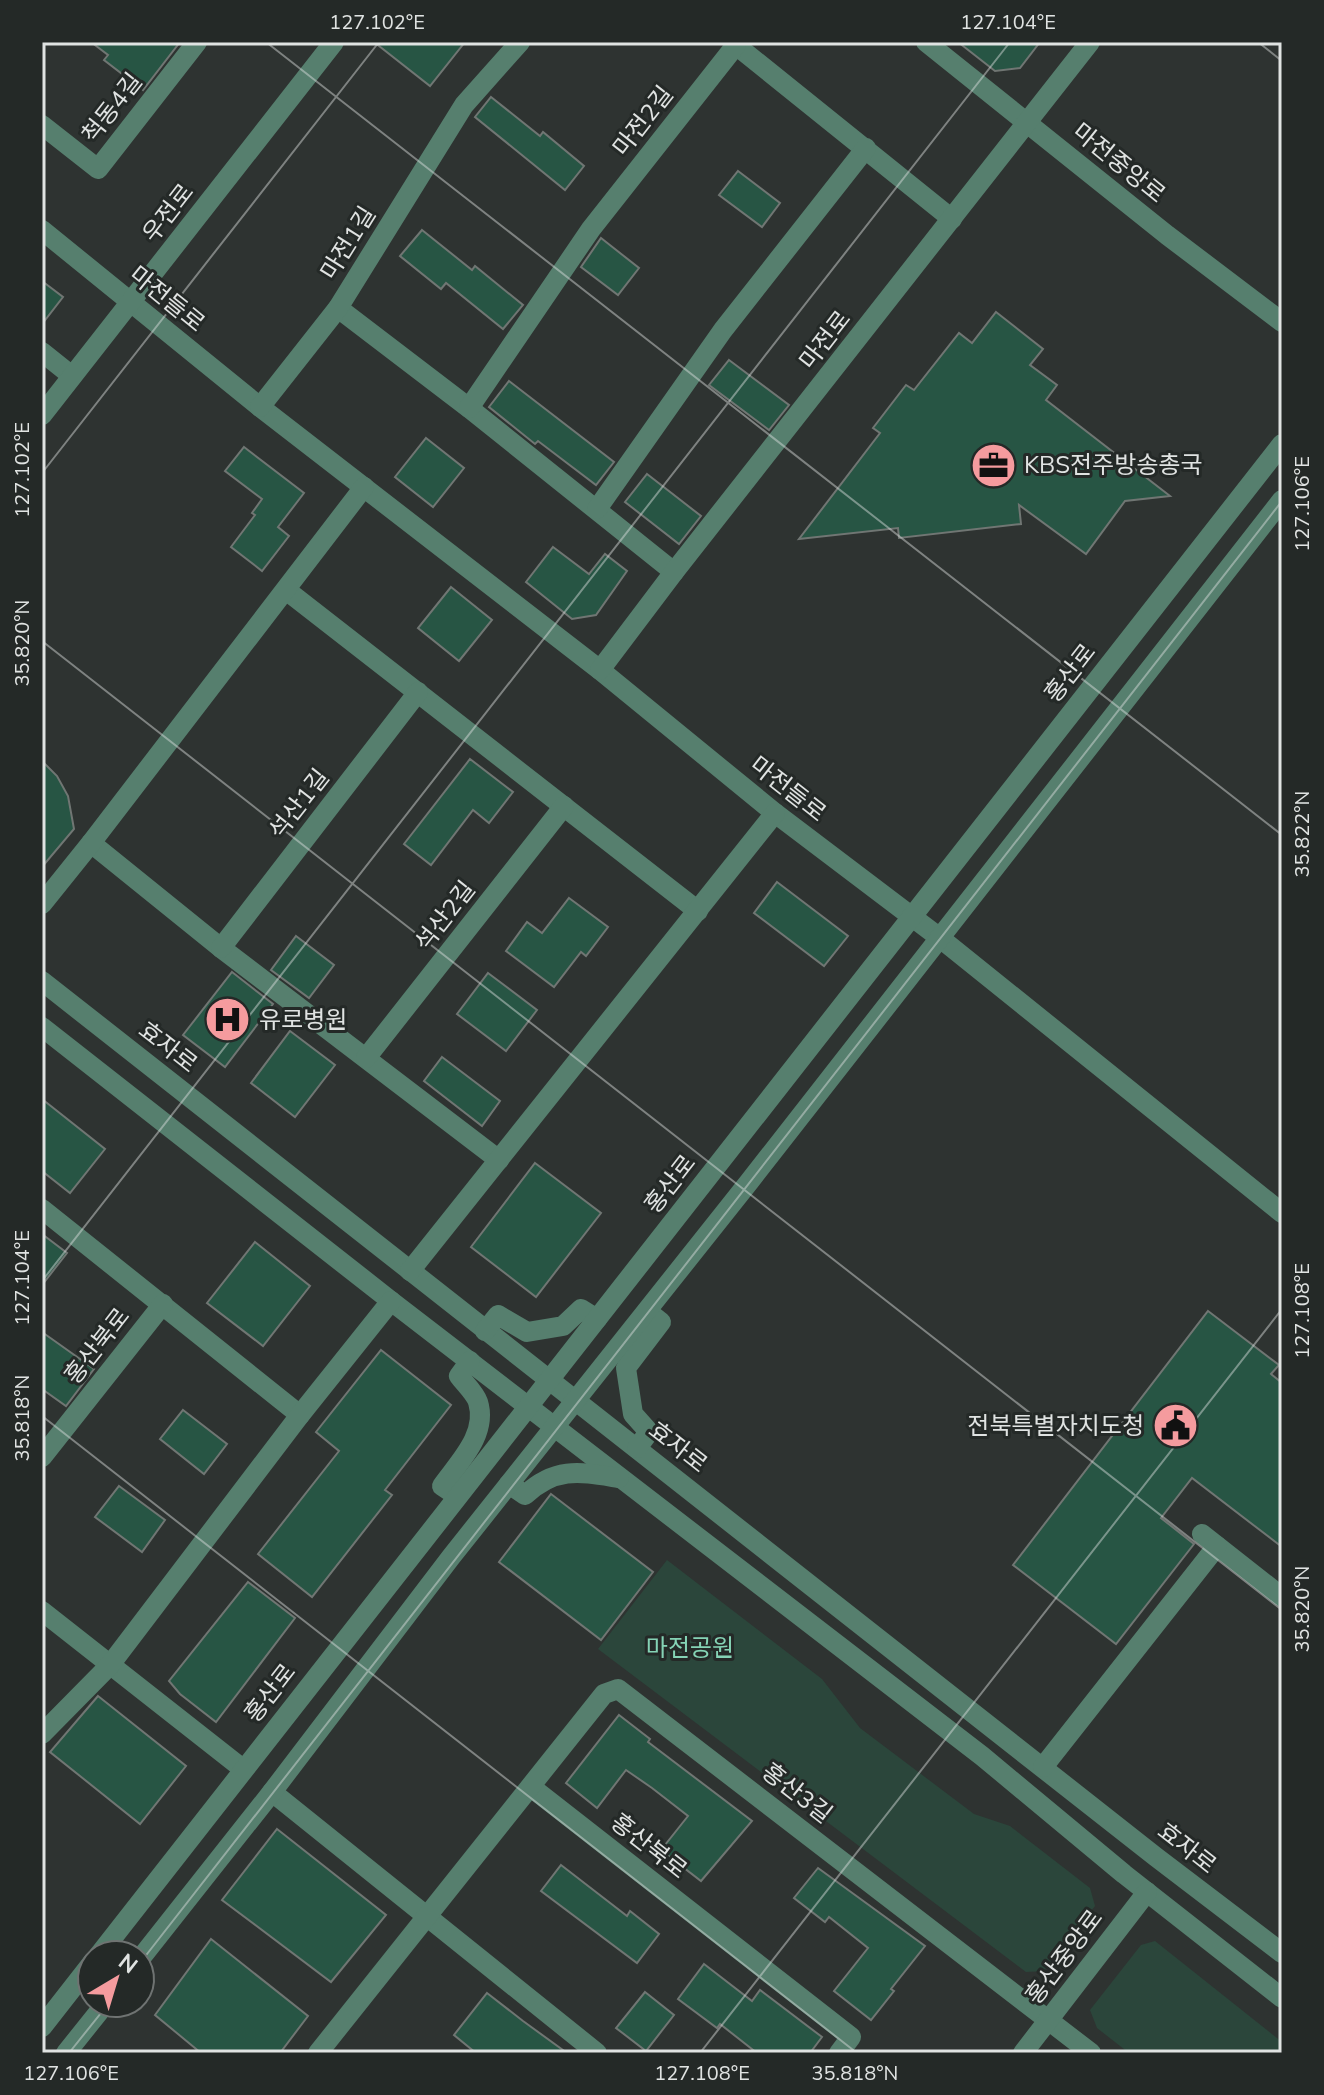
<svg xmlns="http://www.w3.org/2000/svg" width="1324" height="2095" font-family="'Nunito Sans','Noto Sans KR',sans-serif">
<rect width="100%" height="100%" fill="#2e3331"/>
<g fill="#2b463b">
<path d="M667 1560 822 1679 860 1728 974 1814 1010 1826 1090 1888 1095 1906 1044 1971 1026 1972 598 1649Z"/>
<path d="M1155 1941 1282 2042V2053H1129L1097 2028 1090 2010 1141 1945Z"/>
</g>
<g fill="#275544" stroke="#707673" stroke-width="2">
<path d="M91 42H180L143 90 104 60 108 55Z"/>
<path d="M374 42H465L430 86Z"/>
<path d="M958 42H1040L1020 68 995 71Z"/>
<path d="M491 97 540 136 543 132 584 166 565 190 475 117Z"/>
<path d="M738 171 780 203 762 227 719 195Z"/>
<path d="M422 230 472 270 475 266 523 305 503 329 446 283 441 289 400 256Z"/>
<path d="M601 238 639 268 618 295 581 267Z"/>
<path d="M42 281 63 297 42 324Z"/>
<path d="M996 312 1043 349 1030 365 1057 385 1046 400 1170 496 1125 501 1086 554 1019 505 1021 524 899 538 898 528 799 539 880 433 873 428 906 385 914 390 959 333 972 343Z"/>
<path d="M729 360 789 405 769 430 709 385Z"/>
<path d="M509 381 614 462 596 485 538 441 535 444 489 407Z"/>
<path d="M426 438 464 468 433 507 395 477Z"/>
<path d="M244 447 304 493 278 527 289 536 262 571 231 547 255 515 252 513 262 499 225 471Z"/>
<path d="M647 474 701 516 679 544 625 502Z"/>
<path d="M553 547 589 574 605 554 627 571 596 615 572 619 526 582Z"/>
<path d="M451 587 492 620 459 661 418 628Z"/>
<path d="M470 759 513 792 489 823 473 810 431 865 404 844Z"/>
<path d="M42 761 57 776 68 796 74 829 42 867Z"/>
<path d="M777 882 848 936 824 966 754 913Z"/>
<path d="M569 898 608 927 586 956 581 952 554 987 506 951 527 922 542 933Z"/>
<path d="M296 936 334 965 309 998 271 970Z"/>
<path d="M232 972 273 1004 225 1067 183 1035Z"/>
<path d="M488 973 537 1010 506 1051 457 1014Z"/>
<path d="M290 1031 335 1065 295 1117 251 1083Z"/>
<path d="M442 1057 500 1101 482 1126 424 1081Z"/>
<path d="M42 1099 105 1149 70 1193 42 1171Z"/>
<path d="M535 1163 601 1213 536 1297 471 1247Z"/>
<path d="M42 1234 67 1253 42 1285Z"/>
<path d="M255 1242 310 1286 263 1346 207 1303Z"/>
<path d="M1208 1311 1279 1365 1271 1374 1282 1383V1547L1192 1478 1161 1518 1194 1544 1116 1644 1013 1565Z"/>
<path d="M42 1332 94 1369 66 1406 42 1389Z"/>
<path d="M381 1350 451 1405 385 1490 392 1495 312 1597 258 1554 339 1451 316 1432Z"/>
<path d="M183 1410 227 1444 204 1474 160 1439Z"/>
<path d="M119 1486 165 1520 142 1552 95 1517Z"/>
<path d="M551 1494 653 1572 601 1640 499 1562Z"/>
<path d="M248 1582 295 1618 216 1722 180 1694 169 1681Z"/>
<path d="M98 1696 186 1766 140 1824 50 1752Z"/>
<path d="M619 1715 650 1739 648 1742 752 1821 701 1881 661 1850 688 1816 652 1788 626 1770 597 1808 566 1783Z"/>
<path d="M277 1829 386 1915 331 1982 222 1900Z"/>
<path d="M561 1865 627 1916 630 1911 659 1934 637 1963 541 1891Z"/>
<path d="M818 1868 925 1946 891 1989 894 1991 871 2020 834 1991 868 1948 829 1917 825 1922 794 1898Z"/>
<path d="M211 1939 308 2016 280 2053H201L155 2015Z"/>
<path d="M704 1964 752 2001 760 1990 822 2037 810 2053H757L720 2024 717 2028 678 1999Z"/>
<path d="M645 1992 674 2015 646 2051 616 2028Z"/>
<path d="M487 1993 523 2021 567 2053H476L454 2035Z"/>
</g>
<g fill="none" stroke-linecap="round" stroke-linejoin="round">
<g stroke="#567f6e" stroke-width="20">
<path d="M732 42 952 219"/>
<path d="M926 42 1167 235 1282 322"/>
<path d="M42 125 98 169 197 42"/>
<path d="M42 230 260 407 600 670 775 813 940 938 1282 1213"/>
<path d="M338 308 469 408 674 572"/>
<path d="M42 352 72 376"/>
<path d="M260 407 338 308 464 105 520 42"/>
<path d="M469 408 591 229 736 45"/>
<path d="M42 415 334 42"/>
<path d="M597 509 723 330 866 148"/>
<path d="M286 590 698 911"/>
<path d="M600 670 674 572 1090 42"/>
<path d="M91 843 221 948 499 1160"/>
<path d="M42 904 91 843 364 487"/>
<path d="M221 948 418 692"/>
<path d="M42 981 1156 1857 1282 1953"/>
<path d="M42 1027 391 1301 982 1756 1124 1874 1282 1998"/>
<path d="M366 1058 564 806"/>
<path d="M42 1209 300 1415"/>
<path d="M410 1271 775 813"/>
<path d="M485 1331 498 1315 527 1332 563 1326 581 1309 597 1319"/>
<path d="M637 1448 649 1432 633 1414 626 1368 661 1322 647 1311"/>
<path d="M42 1457 163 1304"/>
<path d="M509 1484 525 1495C556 1466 581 1472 619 1478"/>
<path d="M457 1496 442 1486C459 1462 488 1434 478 1402 475 1393 465 1384 459 1376L470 1361"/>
<path d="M1202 1534 1282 1597"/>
<path d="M42 1611 243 1769"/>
<path d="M42 1734 110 1665 300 1415 391 1301"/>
<path d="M1043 1767 1217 1546"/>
<path d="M531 1787 851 2037 839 2053"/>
<path d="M272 1792 597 2053"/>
<path d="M99 1955 1282 444"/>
<path d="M140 1959 272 1792 451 1557 749 1182 1282 500"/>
<path d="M42 2027 92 1963"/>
<path d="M66 2053 106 2003"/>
<path d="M318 2053 604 1694 618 1689 1091 2053"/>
<path d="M1023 2053 1147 1892"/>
</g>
</g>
<path fill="none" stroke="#e0e3e2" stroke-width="2" stroke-opacity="0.45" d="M266 42 1282 835M1258 42 1282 61M42 473 379 42M42 641 1282 1610M42 1281 1010 42M42 1416 857 2053M140 1963 1282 501M69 2053 109 2003M700 2053 1282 1309"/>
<defs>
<symbol id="office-disc" viewBox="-11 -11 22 22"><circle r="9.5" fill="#f59b9e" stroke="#242927"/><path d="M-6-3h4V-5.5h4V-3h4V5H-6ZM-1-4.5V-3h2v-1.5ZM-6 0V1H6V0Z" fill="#111"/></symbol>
<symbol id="hospital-disc" viewBox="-11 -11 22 22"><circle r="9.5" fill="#f59b9e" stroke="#242927"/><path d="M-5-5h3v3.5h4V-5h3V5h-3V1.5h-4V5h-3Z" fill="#111"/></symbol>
<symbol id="civic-disc" viewBox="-11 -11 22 22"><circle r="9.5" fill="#f59b9e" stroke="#242927"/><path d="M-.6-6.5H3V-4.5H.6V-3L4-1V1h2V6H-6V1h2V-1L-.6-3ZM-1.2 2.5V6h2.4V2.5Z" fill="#111"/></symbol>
</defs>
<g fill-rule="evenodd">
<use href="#office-disc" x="968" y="440" width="51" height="51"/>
<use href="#hospital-disc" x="202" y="994" width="51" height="51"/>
<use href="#civic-disc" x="1150" y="1400" width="51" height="51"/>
</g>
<g text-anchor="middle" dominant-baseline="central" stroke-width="6" stroke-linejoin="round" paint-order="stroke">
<g font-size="24" fill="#e0e3e2" stroke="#242927">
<text transform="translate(112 108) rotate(-52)">척동4길</text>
<text transform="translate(643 121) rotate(-52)">마전2길</text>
<text transform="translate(1119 163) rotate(39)">마전중앙로</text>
<text transform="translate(168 213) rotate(-52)">우전로</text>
<text transform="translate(348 243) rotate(-58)">마전1길</text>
<text transform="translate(167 299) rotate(39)">마전들로</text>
<text transform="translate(825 340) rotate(-52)">마전로</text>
<text transform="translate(1070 673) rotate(-52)">홍산로</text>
<text transform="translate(788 789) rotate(38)">마전들로</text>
<text transform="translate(299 804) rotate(-52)">석산1길</text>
<text transform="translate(445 916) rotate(-52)">석산2길</text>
<text transform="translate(168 1047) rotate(38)">효자로</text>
<text transform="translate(670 1184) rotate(-52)">홍산로</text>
<text transform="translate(97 1346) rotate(-52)">홍산북로</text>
<text transform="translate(678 1447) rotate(38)">효자로</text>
<text transform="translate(270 1693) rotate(-52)">홍산로</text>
<text transform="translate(797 1793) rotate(38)">홍산3길</text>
<text transform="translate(649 1846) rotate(38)">홍산북로</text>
<text transform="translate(1187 1848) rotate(38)">효자로</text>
<text transform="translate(1064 1957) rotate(-53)">홍산중앙로</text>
</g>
<g font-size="24" fill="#e0e3e2" stroke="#242927" text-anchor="start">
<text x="1024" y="465">KBS전주방송총국</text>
<text x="259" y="1020">유로병원</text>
<text x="1144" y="1426" text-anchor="end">전북특별자치도청</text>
</g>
<g font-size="24" fill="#85d3b5" stroke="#242927">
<text x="690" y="1648">마전공원</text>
</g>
</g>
<rect width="1324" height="2095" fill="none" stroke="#242927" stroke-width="88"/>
<g transform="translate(116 1979) rotate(38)"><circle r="38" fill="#242927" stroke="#6f7372" stroke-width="2"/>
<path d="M0-6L14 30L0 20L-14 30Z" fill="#f59b9e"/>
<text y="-12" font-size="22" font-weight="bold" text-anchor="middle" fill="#e0e3e2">N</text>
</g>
<rect x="44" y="44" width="1236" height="2007" fill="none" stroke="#e0e3e2" stroke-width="3"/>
<g font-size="20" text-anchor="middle" fill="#e0e3e2">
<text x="377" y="29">127.102°E</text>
<text x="1008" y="29">127.104°E</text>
<text transform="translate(22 470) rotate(-90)" y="7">127.102°E</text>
<text transform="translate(1302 504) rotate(-90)" y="7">127.106°E</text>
<text transform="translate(22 643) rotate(-90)" y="7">35.820°N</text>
<text transform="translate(1302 834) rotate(-90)" y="7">35.822°N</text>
<text transform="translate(22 1278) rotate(-90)" y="7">127.104°E</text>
<text transform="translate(1302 1311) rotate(-90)" y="7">127.108°E</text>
<text transform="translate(22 1418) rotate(-90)" y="7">35.818°N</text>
<text transform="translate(1302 1609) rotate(-90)" y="7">35.820°N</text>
<text x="71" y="2080">127.106°E</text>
<text x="702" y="2080">127.108°E</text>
<text x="855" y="2080">35.818°N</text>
</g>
</svg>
